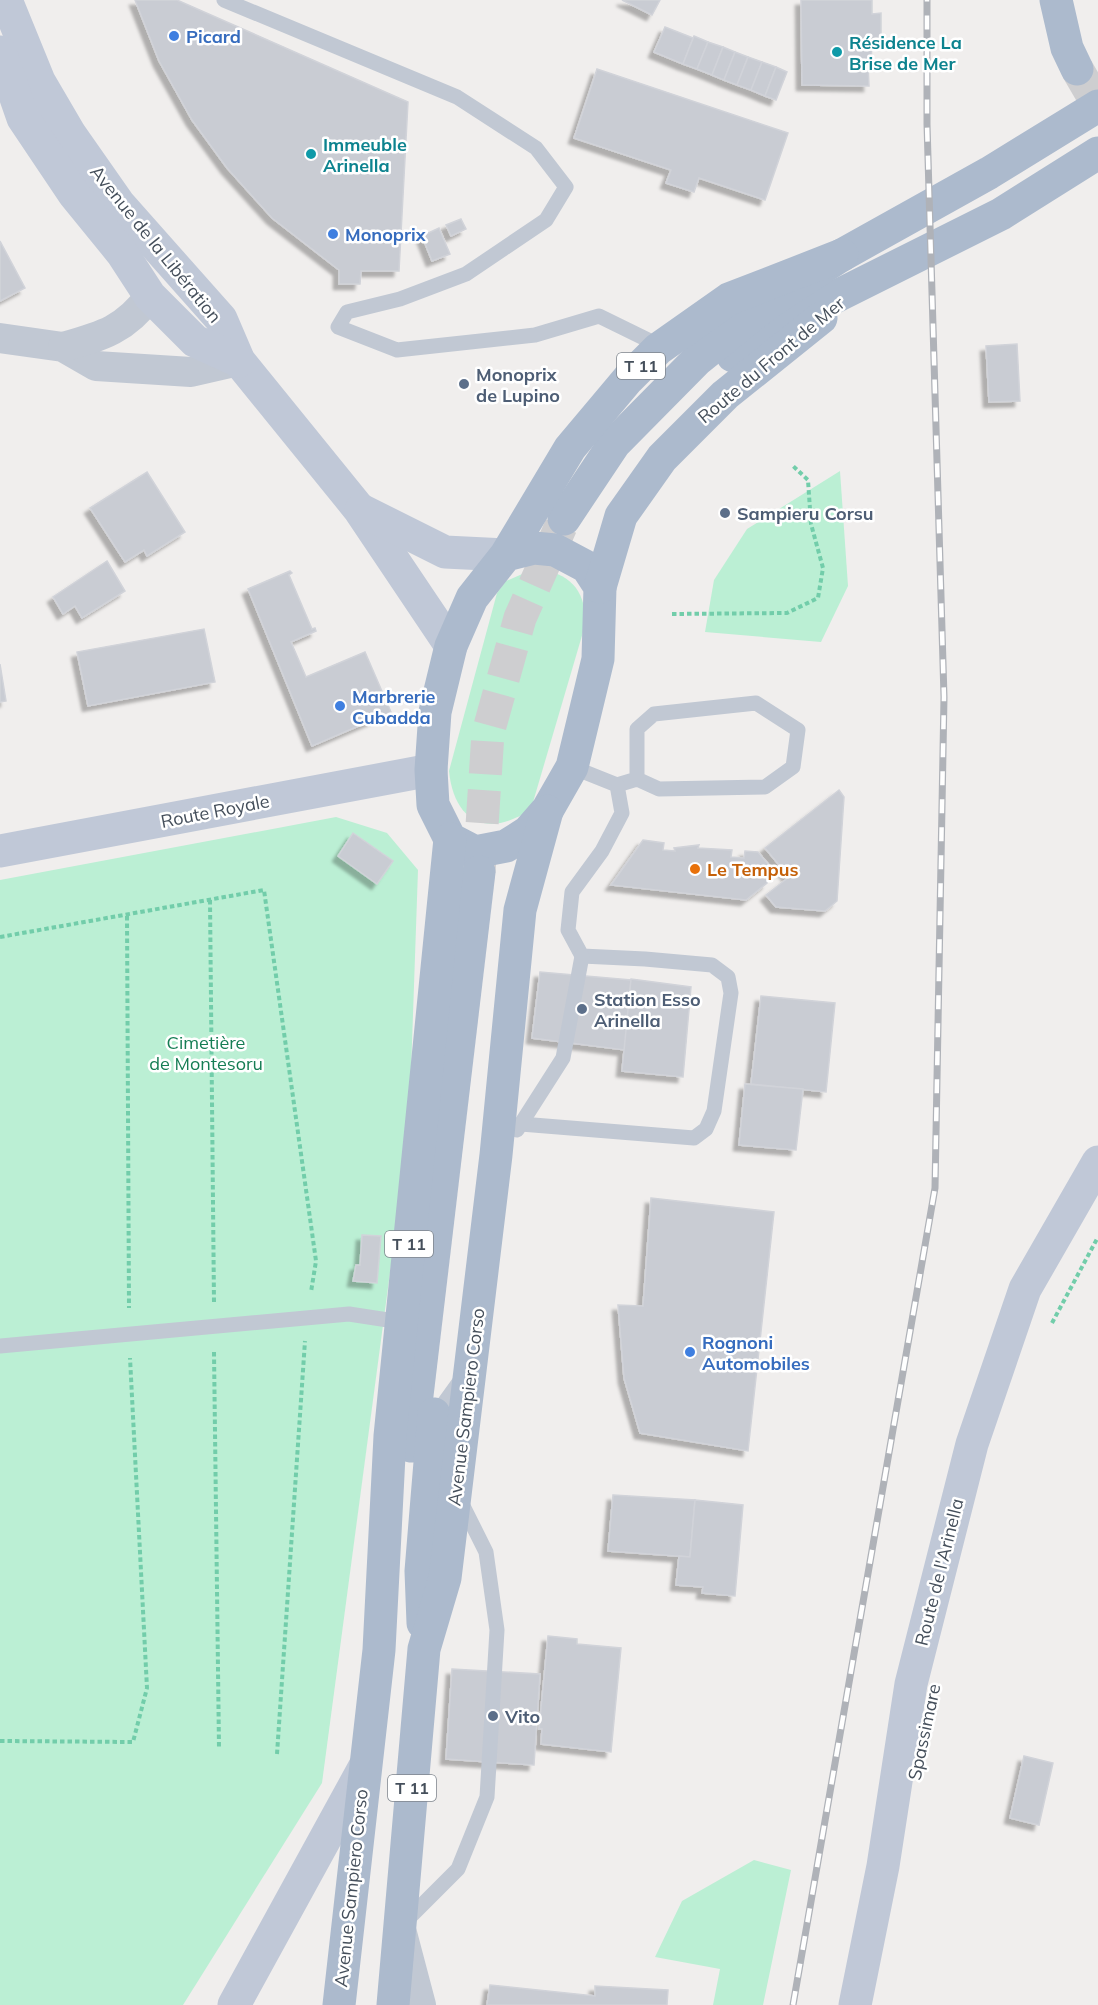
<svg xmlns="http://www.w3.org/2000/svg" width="1098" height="2005" font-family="Mulish,sans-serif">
<defs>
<filter id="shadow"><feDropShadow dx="-5.5" dy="5.5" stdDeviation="1.5" flood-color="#0004"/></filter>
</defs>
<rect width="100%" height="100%" fill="#f0eeed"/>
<g fill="#bbefd4">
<path d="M840 471 848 586 821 642 705 632 714 580 747 529Z"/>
<path d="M536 568C570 574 584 588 586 622L531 809C488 839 454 822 449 771L497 593 506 581Z"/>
<path d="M336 817 387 833 418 870 409 1130 322 1783 183 2005H0V880Z"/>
<path d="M754 1860 791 1870 763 2005H713L720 1969 655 1957 682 1901Z"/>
</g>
<g fill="#c9ccd3" stroke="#d1d3d9" stroke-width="1.5" filter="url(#shadow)">
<path d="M135 0H177L408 102 399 271H361L360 284H339V270L272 218 227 168 192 120 159 61Z"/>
<path d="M622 0H660L652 15Z"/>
<path d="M801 0H872V14L881 13V39H871L872 65 868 64 869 86 802 85Z"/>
<path d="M665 27 693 38 683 64 654 52Z"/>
<path d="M694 36 708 42 697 69 683 64Z"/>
<path d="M708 42 723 47 712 75 697 69Z"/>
<path d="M723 47 735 52 724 80 712 75Z"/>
<path d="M735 52 748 57 737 85 724 80Z"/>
<path d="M748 57 762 62 751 90 737 85Z"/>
<path d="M762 62 776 67 765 96 751 90Z"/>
<path d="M776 67 787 72 776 100 765 96Z"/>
<path d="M597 69 788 133 765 200 699 178 694 192 666 183 671 170 574 138Z"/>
<path d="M461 219 466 229 451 236 446 225Z"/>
<path d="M439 228 450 254 432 261 422 236Z"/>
<path d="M0 241 25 288 0 301Z"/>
<path d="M1017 344 1020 401 989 402 986 346Z"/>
<path d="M147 472 185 532 147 556 144 550 125 562 90 508Z"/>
<path d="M107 561 125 591 82 618 75 606 63 614 53 597Z"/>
<path d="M290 571 292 573 289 575 312 629 315 628 316 631 291 642 306 677 365 652 391 712 312 746 248 589Z"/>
<path d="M204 629 215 682 88 706 77 652Z"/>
<path d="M0 664 6 701 0 702Z"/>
<path d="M839 790 844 797 837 901 825 911 776 907 766 895 789 877 765 848Z"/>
<path d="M353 833 393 861 377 884 338 856Z"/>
<path d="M643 840 664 843 663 850 675 851 674 848 699 845 698 848 732 850 731 857 744 858 745 851 758 852 769 865 767 883 746 900 611 885Z"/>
<path d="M540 972 631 980 625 1050 532 1038Z"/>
<path d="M631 979 691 987 683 1077 622 1071Z"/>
<path d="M761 996 835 1003 826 1092 751 1084Z"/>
<path d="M745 1084 803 1089 796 1150 739 1145Z"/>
<path d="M651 1198 774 1212 748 1451 640 1433 624 1378 618 1305 643 1306Z"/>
<path d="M362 1235 381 1236 377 1283 353 1281 356 1265H360Z"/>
<path d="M613 1495 695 1500 690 1557 608 1551Z"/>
<path d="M695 1500 743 1505 735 1596 702 1593 703 1587 676 1585 679 1556 690 1557Z"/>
<path d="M548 1636 577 1639V1644L621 1648 611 1752 541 1744 542 1729H539Z"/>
<path d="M452 1669 540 1674 534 1765 446 1759Z"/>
<path d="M1024 1756 1053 1763 1039 1825 1010 1818Z"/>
<path d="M490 1985 595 1996V1986L668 1990 667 2005H487Z"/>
</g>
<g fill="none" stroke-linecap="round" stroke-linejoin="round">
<g stroke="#ceced0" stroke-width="33" stroke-dasharray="33 16" stroke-linecap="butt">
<path d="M1077 69 1098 105"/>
<path d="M479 872 488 733 520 618 561 526"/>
</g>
<g stroke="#72cdaa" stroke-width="4" stroke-dasharray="4.5 3" stroke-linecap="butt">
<path d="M672 614 787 613 818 598 823 568 811 524 808 480 792 465"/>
<path d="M210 900 214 1303"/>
<path d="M127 916 129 1308"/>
<path d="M0 937 264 890 316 1261 311 1292"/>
<path d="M1052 1323 1098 1237"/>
<path d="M214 1352 219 1748"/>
<path d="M0 1741 133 1742 147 1688 130 1358"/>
<path d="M277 1754 305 1341"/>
</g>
<g stroke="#c1c8d3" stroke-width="15">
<path d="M224 0 457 97 536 148 566 187 546 220 466 274 400 299 347 312 338 327 397 350 535 335 599 316 650 341 658 349"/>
<path d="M617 785 637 779 659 789 765 787 793 767 798 730 756 703 654 714 637 729V779"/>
<path d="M521 1124 694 1138 706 1129 714 1111 731 993 728 977 712 965 645 959 582 956 568 930 572 892 602 851 622 813 617 785 572 767"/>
<path d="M517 1130 563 1058 582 956"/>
<path d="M0 1346 349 1314 401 1322"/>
<path d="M434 1417 462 1378"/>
<path d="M404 1923 458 1869 487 1797 497 1630 486 1552 461 1502"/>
</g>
<g stroke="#c1c8d3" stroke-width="30">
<path d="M0 338 63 347 96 366 191 372 239 361"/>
<path d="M63 347C102 336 125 330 150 296"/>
<path d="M402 1933 421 2005"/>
</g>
<g stroke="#c0c8d7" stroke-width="33">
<path d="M6 0 39 81 70 134 119 204 221 319 239 361 359 509 451 646"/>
<path d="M0 52 23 118 74 194 122 253 150 296 195 341 239 361"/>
<path d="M361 510 445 552 506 555"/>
<path d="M0 851 431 770"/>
<path d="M234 2005 364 1768"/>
<path d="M855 2005 883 1866 911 1684 972 1444 1025 1289 1098 1162"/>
</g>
<g stroke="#acbacd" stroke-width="33">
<path d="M1056 0 1067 48 1077 69"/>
<path d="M733 356 775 327 1001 214 1098 153"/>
<path d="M564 519 614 444 698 359 768 303 842 255 989 173 1098 106"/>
<path d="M506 555 534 548 555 550 587 567 600 587 598 659 572 767 548 809 528 832 506 846 475 852 450 839 433 805 431 770 435 712 451 646 472 598 506 555 570 448 628 379 658 349 729 299 842 255"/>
<path d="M600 587 621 516 662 458 725 395 821 318"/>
<path d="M411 1446 479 872"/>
<path d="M423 1623 421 1571 434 1414"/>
<path d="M339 2005 379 1650 390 1436 450 839"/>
<path d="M393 2005 424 1649 445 1578 496 1155 520 910 547 811"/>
</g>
<defs>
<path id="rail" d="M793 2005 935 1188 944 697 927 124V0"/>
</defs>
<use href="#rail" stroke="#afb2b8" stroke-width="7"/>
<use href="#rail" stroke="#fff" stroke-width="4.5" stroke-dasharray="14" stroke-linecap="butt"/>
</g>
<g fill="#3f7fe0" stroke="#fff" stroke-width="2">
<circle cx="174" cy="36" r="6"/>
<circle cx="333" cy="234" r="6"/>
<circle cx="340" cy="706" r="6"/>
<circle cx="690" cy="1352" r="6"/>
</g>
<g fill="#0f9aa8" stroke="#fff" stroke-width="2">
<circle cx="837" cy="52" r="6"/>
<circle cx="311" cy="154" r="6"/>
</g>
<g fill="#5c6f8a" stroke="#fff" stroke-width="2">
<circle cx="464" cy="384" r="6"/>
<circle cx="725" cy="513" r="6"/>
<circle cx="582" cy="1009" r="6"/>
<circle cx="493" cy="1716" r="6"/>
</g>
<circle fill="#e8710a" stroke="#fff" stroke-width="2" cx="695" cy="869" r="6"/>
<g text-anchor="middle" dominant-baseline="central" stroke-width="5" stroke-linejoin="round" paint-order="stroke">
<g fill="#fff" stroke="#7d848c" stroke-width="1.5">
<rect x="617" y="353" width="48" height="26" rx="4.5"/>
<rect x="385" y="1231" width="48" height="26" rx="4.5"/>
<rect x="388" y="1775" width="48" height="26" rx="4.5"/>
</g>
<g font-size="16" font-weight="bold" fill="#454f5b">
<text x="641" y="366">T 11</text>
<text x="409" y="1244">T 11</text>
<text x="412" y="1788">T 11</text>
</g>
<g font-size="18" font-weight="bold" fill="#366cbe" stroke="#fff" text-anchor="start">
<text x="186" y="36">Picard</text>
<text x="345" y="234">Monoprix</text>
<text x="352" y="696">Marbrerie<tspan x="352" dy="21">Cubadda</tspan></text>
<text x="702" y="1342">Rognoni<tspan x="702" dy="21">Automobiles</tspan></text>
</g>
<g font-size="18" font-weight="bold" fill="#0d838f" stroke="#fff" text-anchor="start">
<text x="849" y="42">Résidence La<tspan x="849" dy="21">Brise de Mer</tspan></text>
<text x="323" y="144">Immeuble<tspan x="323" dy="21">Arinella</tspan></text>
</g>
<g font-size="18" fill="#454f5b" stroke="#fff">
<text transform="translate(156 244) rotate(51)">Avenue de la Libération</text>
<text transform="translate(771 360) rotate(-40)">Route du Front de Mer</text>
<text transform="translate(215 811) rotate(-11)">Route Royale</text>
<text transform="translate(466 1407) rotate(-83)">Avenue Sampiero Corso</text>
<text transform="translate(939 1572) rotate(-76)">Route de l'Arinella</text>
<text transform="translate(924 1732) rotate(-78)">Spassimare</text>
<text transform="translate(351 1888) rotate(-84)">Avenue Sampiero Corso</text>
</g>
<g font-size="18" font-weight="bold" fill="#4e5e75" stroke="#fff" text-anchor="start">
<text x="476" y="374">Monoprix<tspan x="476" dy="21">de Lupino</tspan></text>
<text x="737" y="513">Sampieru Corsu</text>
<text x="594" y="999">Station Esso<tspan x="594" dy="21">Arinella</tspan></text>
<text x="505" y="1716">Vito</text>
</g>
<g font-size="18" font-weight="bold" fill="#c56008" stroke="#fff" text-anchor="start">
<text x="707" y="869">Le Tempus</text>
</g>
<g font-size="18" fill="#157d54" stroke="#fff">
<text x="206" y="1042">Cimetière<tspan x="206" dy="21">de Montesoru</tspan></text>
</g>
</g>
</svg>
